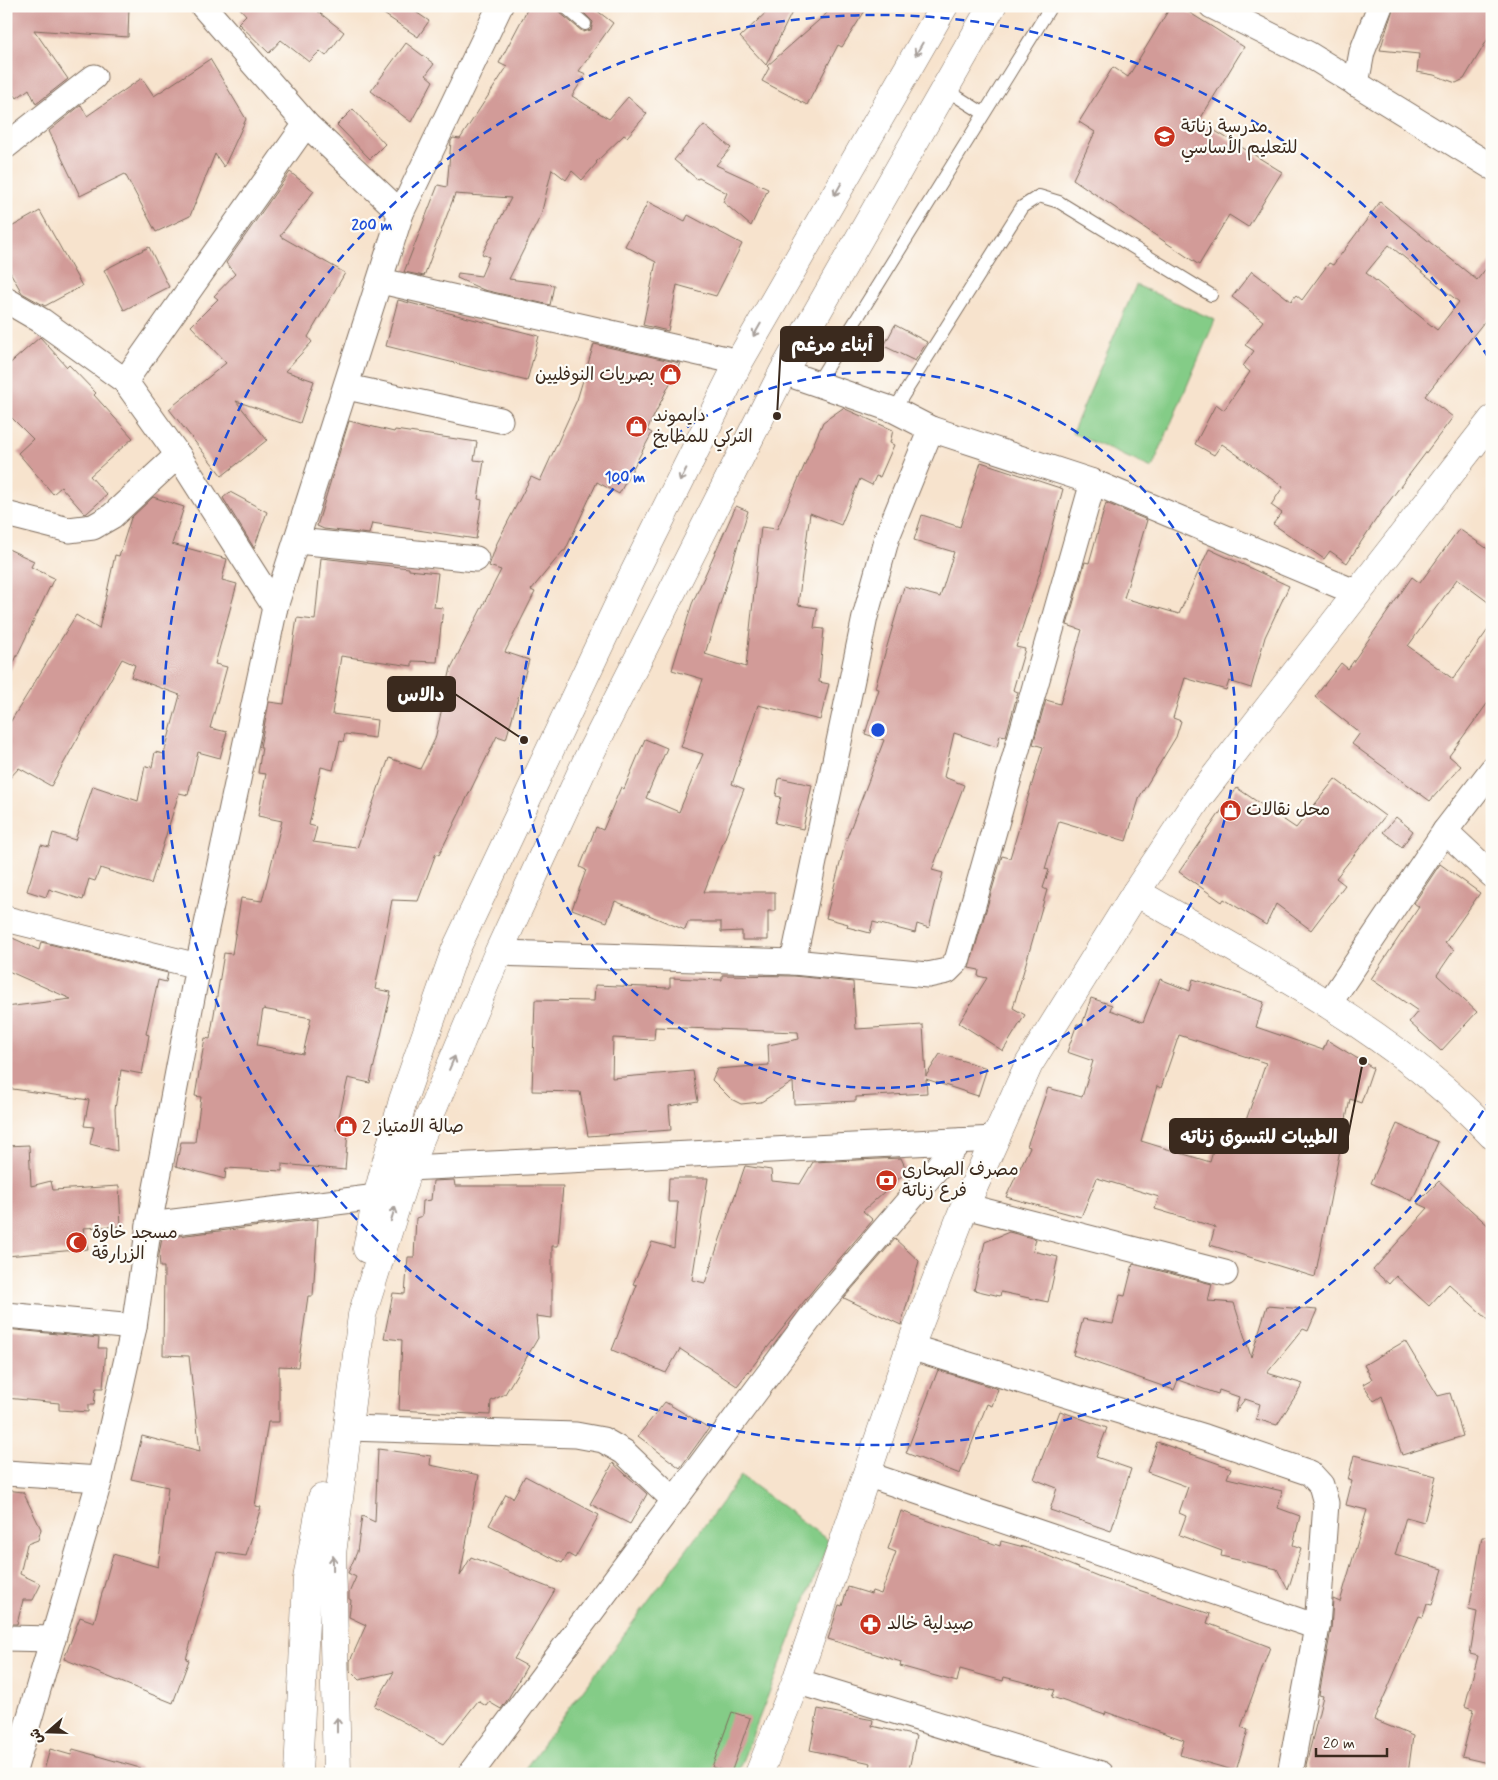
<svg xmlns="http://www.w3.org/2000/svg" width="1498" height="1780" font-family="Mynerve,'Playpen Sans Arabic',sans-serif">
<rect width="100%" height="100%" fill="#fdfcf7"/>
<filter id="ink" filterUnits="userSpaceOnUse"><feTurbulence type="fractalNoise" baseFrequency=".02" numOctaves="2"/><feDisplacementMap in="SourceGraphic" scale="10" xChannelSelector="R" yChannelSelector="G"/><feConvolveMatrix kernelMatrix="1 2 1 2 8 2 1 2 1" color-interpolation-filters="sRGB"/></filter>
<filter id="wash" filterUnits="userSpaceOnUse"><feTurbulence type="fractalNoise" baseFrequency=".0096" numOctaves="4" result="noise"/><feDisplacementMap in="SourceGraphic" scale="20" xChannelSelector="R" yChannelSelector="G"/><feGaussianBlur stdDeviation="1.12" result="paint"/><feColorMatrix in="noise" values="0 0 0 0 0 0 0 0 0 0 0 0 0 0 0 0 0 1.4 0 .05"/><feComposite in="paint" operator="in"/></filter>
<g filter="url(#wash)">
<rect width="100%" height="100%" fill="#f7e3cd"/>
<g fill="#84cc87" stroke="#607b52">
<path d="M1136 285 1215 320 1152 468 1072 433Z"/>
<path d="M741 1476 829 1541 737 1774H521Z"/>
</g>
<g id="blocks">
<g fill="#d29b98" fill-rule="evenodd">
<path d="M6 6H129L128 37 34 30 68 79 36 104 29 89 17 98 6 82Z"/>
<path d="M238 6H311L344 32 326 56 320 51 309 62 281 40 269 53 238 23 246 15Z"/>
<path d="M372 6H407L429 21 418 37Z"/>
<path d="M529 6H556L559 12 583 32 591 30 593 22 577 6H591L613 23 579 71 586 74 572 96 609 119 628 97 647 114 627 137 624 135 596 162 597 163 582 180 572 171 566 180 552 169 541 215 509 279 554 285 550 305 484 290 457 278 458 273 481 276 489 257 482 254 511 198 455 194 424 276 404 272 438 185 447 187 451 141 453 138 460 139 507 67 499 63Z"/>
<path d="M773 6H795L766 65 740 37Z"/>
<path d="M835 6H868L842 47 838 45 807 105 762 81 769 68 767 66Z"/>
<path d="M1171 6H1179L1244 47 1199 121 1282 172 1248 227 1229 215 1199 265 1073 179 1095 132 1079 122 1113 67 1128 77Z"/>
<path d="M1394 6H1492V32L1464 79 1456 83 1434 75 1417 72 1419 54 1380 50Z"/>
<path d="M406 43 434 64 426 75 433 81 411 122 371 91Z"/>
<path d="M210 59 246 119 224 167 215 154 190 216 156 232 125 174 80 196 49 131 81 105 87 116 142 78 154 96Z"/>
<path d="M353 109 385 144 370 159 337 125Z"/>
<path d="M704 125 731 148 716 165 768 189 751 226 723 202 727 193 699 178 697 179 674 160Z"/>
<path d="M290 172 314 191 280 236 345 273 308 337 312 342 285 371 314 381 300 423 236 401 267 440 222 476 169 409 226 363 191 326 218 299 214 296 235 274 226 263Z"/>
<path d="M648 202 685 221 688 215 742 244 716 296 677 285 668 331 643 325 656 262 625 246Z"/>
<path d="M1380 202 1477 280 1492 261V312L1425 396 1453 417 1381 512 1347 563 1330 551 1324 559 1273 524 1282 513 1271 505 1283 487 1222 444 1214 455 1195 444 1216 404 1224 410 1250 372 1243 366 1254 351 1245 345 1263 321 1232 297 1252 271 1291 301 1296 295 1302 300 1329 263 1333 265ZM1389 245 1459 302 1437 330 1366 273Z"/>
<path d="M40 211 82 286 45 306 22 293 6 265V230Z"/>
<path d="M149 247 169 287 124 310 104 270Z"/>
<path d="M398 300 539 336 527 381 386 346Z"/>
<path d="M895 325 927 342 915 361 884 346Z"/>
<path d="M40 337 67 367 69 365 96 393 94 395 133 438 90 476 107 495 87 513 85 514 61 487 53 494 18 453 33 439 6 412V367Z"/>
<path d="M594 344 680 363 647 430 652 433 619 494 597 482 565 551H563L531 590 535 592 505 652 529 660 506 739 497 736 439 855 436 853 418 901 392 900 375 989 391 992 370 1083 348 1078 336 1130 348 1131 345 1170 282 1164V1171L226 1168 225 1179 176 1166 181 1142H195L201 1097 195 1096 205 1038 210 1039 224 953 232 954 241 898 262 901 282 821 258 816 266 774 258 773 262 747H260L269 702 284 704 297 618 315 620 321 558 409 568V570L438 573 434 607 443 608 437 662 412 661V666L341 656 332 714 377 720 375 738 345 734 343 742 340 741 333 770 321 767 309 825 317 827 313 842 357 848 389 758 420 769 435 739 451 668 501 570 489 566 497 543 531 477 540 481 577 400ZM263 1009 311 1018 303 1054 257 1045Z"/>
<path d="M843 408 893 430 890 443 894 445 880 477 876 476 872 485 860 479 841 525 810 513 798 605 817 608 814 628 824 629 819 682 829 684 820 720 758 705 732 784 744 789 704 892H775V911H768V940H742V931L721 932V922H688L685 930 615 901 607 922 572 909 586 870 580 867 596 827 603 830 621 787 624 789 645 739 667 748 646 798 679 812 703 754 681 747 703 679 672 670 692 604 736 506 748 511 705 654 746 667 761 527 777 529 823 422Z"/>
<path d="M349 421 394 432 395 430 477 442 474 460 484 461 478 499 482 500 476 539 372 523 369 534 324 529 317 526Z"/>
<path d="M981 462 1063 489 1042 566 1016 647 1025 649 1013 690 1018 692 1006 736 1000 735 997 747 954 733 944 777 964 785 932 870 943 873 929 928 917 924 915 933 873 922 870 933 847 927 848 924 826 918 846 840 884 740 865 734 879 689 875 688 904 587 940 597 954 552 914 540 922 515 960 527Z"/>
<path d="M230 492 267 512 254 548 223 498Z"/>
<path d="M153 497 184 507 172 544 227 559 222 580 237 584 215 664 227 667 210 728 227 732 220 758 198 752 188 795 179 793 151 884 100 868 95 881 89 879 83 900 49 889 46 897 27 891 41 845 49 847 53 833 75 840 93 786 138 801 145 766 152 767 155 752 164 754 180 695 131 677 135 665 122 659 51 786 19 768 6 782V729L76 615 99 629 115 555 119 556 131 518Z"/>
<path d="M1106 503 1147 520 1124 598 1179 614 1209 549 1289 586 1265 637 1251 688 1229 681 1226 690 1185 678 1173 718 1181 721 1176 737 1140 796 1126 841 1059 821 1045 869 1049 870 1043 888 1047 890 1013 1008 1025 1015 1003 1051 959 1023 987 978 978 976 979 970 969 968 1002 856 1010 858 1043 747 1033 744 1046 700 1060 704 1082 630 1067 625 1085 562 1089 563Z"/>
<path d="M1459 529 1492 552V605L1457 579 1408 646 1453 679 1492 624V697L1449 756 1461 766 1430 801 1352 744 1360 733 1315 697 1341 663 1348 669 1412 577 1420 583Z"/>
<path d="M6 548 34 561 31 567 54 578 6 679Z"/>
<path d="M779 778 812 785 803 829 775 823 781 797 776 796Z"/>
<path d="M1335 779 1385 816 1336 878 1345 885 1311 930 1276 904 1266 925 1224 899 1222 902 1179 872 1237 788 1296 828Z"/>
<path d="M1396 817 1413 831 1402 847 1383 832Z"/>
<path d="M1440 864 1480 893 1445 943 1454 950 1437 975 1477 1012 1441 1051 1409 1022 1418 1011 1371 979 1419 907 1414 903Z"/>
<path d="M6 935 39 950 41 942 168 973 166 982 158 980 146 1034 149 1035 142 1074 121 1070 115 1109 117 1151 90 1144 94 1127 84 1126 89 1100 6 1088V1007L71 999 6 970Z"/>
<path d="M722 975 794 976 853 982 856 1029 923 1025 926 1076 940 1054 987 1068 978 1096 926 1079 927 1093 856 1097V1101L794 1104 793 1082 761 1102 741 1104 731 1099 712 1080 717 1069 769 1065 768 1045 799 1039 798 1032 655 1027 654 1040 613 1038 612 1078 693 1071 698 1101 669 1106 671 1130 588 1136 580 1092 532 1091 535 1000 594 1001 595 985 670 988V978L722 980Z"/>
<path d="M1160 979 1190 991 1193 979 1264 1002 1256 1027 1323 1050 1327 1040 1373 1068 1361 1103 1350 1099 1315 1277 1210 1245 1215 1227 1155 1209 1159 1197 1097 1178 1081 1217 1006 1197 1030 1147 1027 1146 1048 1088 1082 1097 1093 1061 1067 1052 1077 1024 1082 1025 1091 998 1112 1005 1110 1010 1143 1022ZM1179 1035 1266 1063 1244 1126 1241 1125 1236 1142 1217 1137 1210 1162 1141 1141 1157 1086 1161 1088Z"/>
<path d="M1397 1124 1438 1142 1412 1201 1371 1183Z"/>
<path d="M29 1145 31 1186 51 1181 53 1190 119 1186 121 1226 83 1228 88 1249 6 1256V1146Z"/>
<path d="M901 1158 907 1171 863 1211 873 1220 817 1285 737 1386 680 1349 666 1373 612 1350 637 1285 633 1284 652 1242 674 1248 678 1202H668L669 1178H708L692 1280 705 1283 745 1166 771 1170 772 1181 800 1184 813 1162Z"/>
<path d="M454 1180 455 1186H563L558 1246H552V1318L536 1316 538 1338 505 1394 491 1401 490 1415 399 1410 402 1340 384 1338 393 1293 405 1294 408 1257H414L416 1218 422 1216 423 1201 431 1200 433 1181Z"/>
<path d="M1439 1181 1492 1229V1323L1449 1284 1429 1306 1396 1276 1389 1284 1373 1270 1428 1208 1417 1203Z"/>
<path d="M318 1219 313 1296H308L298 1367 279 1366V1422H268L255 1506 261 1507 246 1556 217 1552 186 1659 189 1660 173 1703 64 1659 80 1617 94 1622 113 1554 158 1567 168 1487 131 1479 142 1436 200 1451 189 1356 163 1355 164 1267H160L159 1255 162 1238Z"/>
<path d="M1009 1232 1036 1239 1033 1251 1058 1257 1048 1302 1001 1292 1000 1296 974 1290 985 1242Z"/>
<path d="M895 1239 919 1261 901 1325 844 1298Z"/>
<path d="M1133 1264 1212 1284 1208 1301 1234 1303 1251 1357 1267 1306 1317 1310 1308 1331 1303 1329 1267 1373 1303 1384 1277 1425 1256 1419 1260 1404 1245 1399 1235 1412 1239 1397 1219 1390 1218 1394 1178 1380 1174 1390 1073 1355 1083 1319 1113 1324 1120 1295 1125 1296Z"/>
<path d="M6 1329 99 1338 98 1348H106L103 1388H96L94 1405H88V1412L59 1410V1403L6 1398Z"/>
<path d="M1405 1341 1438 1396 1450 1393 1463 1436 1402 1455 1382 1396 1374 1401 1363 1384 1372 1379 1364 1365Z"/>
<path d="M938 1370 998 1389 992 1406 987 1404 960 1474 906 1453Z"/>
<path d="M665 1402 709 1428 680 1468 638 1436Z"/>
<path d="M1060 1411 1107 1428 1096 1457 1131 1469 1111 1531 1050 1510 1057 1488 1034 1479Z"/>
<path d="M1157 1442 1231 1468 1227 1478 1282 1491 1278 1508 1300 1516 1293 1545 1301 1548 1288 1590 1277 1569 1221 1556 1222 1551 1179 1535 1186 1516 1179 1513 1188 1487 1147 1472Z"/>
<path d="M378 1449 431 1456 430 1465 479 1475 460 1576 471 1557 555 1590 514 1659 527 1666 506 1702 501 1709 489 1702 486 1706 478 1701 444 1744 374 1706 394 1672 359 1680 350 1671V1661L366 1625 349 1617 351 1600 349 1599V1593L356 1577 348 1573 357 1552 362 1516 375 1522Z"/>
<path d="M1354 1455 1436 1476 1424 1522 1406 1517 1395 1555 1443 1569 1432 1605 1427 1604 1423 1617 1419 1616 1374 1720 1413 1736 1408 1774H1308L1306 1765 1323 1696 1319 1695 1331 1630 1333 1599 1340 1602 1367 1510 1346 1505 1352 1481 1348 1480Z"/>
<path d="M613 1463 647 1494 630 1524 590 1504Z"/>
<path d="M525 1476 599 1515 575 1558 568 1554 562 1563 489 1525 506 1494 513 1498Z"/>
<path d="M6 1490 23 1492 41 1529 38 1540 27 1544 20 1574 41 1584 33 1600H23L17 1624H6Z"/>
<path d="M901 1511 1000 1546 1001 1541 1031 1549 1100 1577 1210 1614 1207 1623 1270 1647 1241 1727 1248 1730 1236 1771 1180 1755 1184 1740 1106 1712 1105 1715 1052 1697 1055 1690 1004 1677 1003 1681 960 1669 957 1682 900 1666 901 1662 828 1639 839 1605 842 1606 848 1587 871 1594 872 1591 881 1594 896 1552 888 1549Z"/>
<path d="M1482 1537H1492V1764L1462 1757 1474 1709 1465 1706 1478 1656 1470 1654 1477 1612 1469 1610Z"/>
<path d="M818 1709 873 1720 872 1726 916 1736 908 1774H869L871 1763 810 1750Z"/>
<path d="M732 1712 750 1718 731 1773 712 1767Z"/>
<path d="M50 1749 71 1755 73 1749 140 1768 139 1774H43Z"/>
</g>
</g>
</g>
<g filter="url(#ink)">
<use href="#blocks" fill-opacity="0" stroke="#7d6b5b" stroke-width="1"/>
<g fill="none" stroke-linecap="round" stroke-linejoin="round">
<defs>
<g id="lane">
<path d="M564 6 585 24"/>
<path d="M945 89 983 113"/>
<path d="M817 383 1051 6"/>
<path d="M894 410 1022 207 1039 196 1059 202 1211 295"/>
</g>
<g id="street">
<path d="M203 6 306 124 401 213"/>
<path d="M1212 6 1308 54 1492 167"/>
<path d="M1356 84 1362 52 1380 6"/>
<path d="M6 146 94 77"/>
<path d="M381 281 739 362"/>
<path d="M6 300 42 321 125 381 178 455 275 607"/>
<path d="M783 372 894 410 931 429 1093 482 1357 593"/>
<path d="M125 381 306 124"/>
<path d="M347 387 500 420"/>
<path d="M6 514 69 530 93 527 112 516 178 455"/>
<path d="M297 541 476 559"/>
<path d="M1445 831 1492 875"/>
<path d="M6 919 198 966"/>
<path d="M498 953 793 962 928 975 947 971 957 961 1093 482"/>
<path d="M793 962 865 617 887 537 931 429"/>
<path d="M1328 1005 1445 831 1492 770"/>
<path d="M408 1168 995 1139"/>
<path d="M965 1206 1225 1273"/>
<path d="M149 1225 377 1197"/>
<path d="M6 1315 134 1327"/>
<path d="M910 1347 1205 1437 1310 1473 1321 1485 1326 1503 1317 1627 1290 1774"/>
<path d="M348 1428 576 1435 603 1440 624 1452 674 1500"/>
<path d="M6 1473 100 1479"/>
<path d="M866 1474 1317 1627"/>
<path d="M6 1638 53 1639"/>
<path d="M796 1681 1101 1774"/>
<path d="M13 1774 100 1479 134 1327 149 1225 198 966 275 607 401 213 500 6"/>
<path d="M470 1774 823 1301 960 1141"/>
</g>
<g id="secondary">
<path d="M1136 892C1259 964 1393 1030 1492 1135"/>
<path d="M759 1774 796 1681 910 1347 965 1206 1029 1064 1136 892 1199 797 1492 420"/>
</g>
<g id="primary">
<path d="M367 1249 377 1197 403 1100 455 951 625 591 739 362 944 6"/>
<path d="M298 1774 307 1579 322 1498"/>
<path d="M337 1774 332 1554 362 1315 408 1168 498 953 587 760 783 372 992 6"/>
</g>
</defs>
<use href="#lane" stroke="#7d6b5b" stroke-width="14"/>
<use href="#street" stroke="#7d6b5b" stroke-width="27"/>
<use href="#secondary" stroke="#7d6b5b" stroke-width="29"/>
<use href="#primary" stroke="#7d6b5b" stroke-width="29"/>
<use href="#lane" stroke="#fff" stroke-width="12"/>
<use href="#street" stroke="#fff" stroke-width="25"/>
<use href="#secondary" stroke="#fff" stroke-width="28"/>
<use href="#primary" stroke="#fff" stroke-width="28"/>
</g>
<defs><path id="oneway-shaft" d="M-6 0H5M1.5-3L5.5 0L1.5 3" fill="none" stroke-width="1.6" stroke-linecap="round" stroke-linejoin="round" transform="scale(1.25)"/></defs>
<g stroke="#a79f9a">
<use href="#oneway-shaft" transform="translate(919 49) rotate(120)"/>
<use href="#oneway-shaft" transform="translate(838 189) rotate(120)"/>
<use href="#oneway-shaft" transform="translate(757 330) rotate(120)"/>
<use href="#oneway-shaft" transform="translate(683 475) rotate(117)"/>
<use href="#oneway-shaft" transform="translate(452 1063) rotate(-67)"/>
<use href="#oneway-shaft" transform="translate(393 1214) rotate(-73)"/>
<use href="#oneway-shaft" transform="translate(333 1563) rotate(-91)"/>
<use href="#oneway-shaft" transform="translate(337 1725) rotate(-90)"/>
</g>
</g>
<g fill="none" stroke="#1d4ed8" stroke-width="2.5" stroke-dasharray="9 6">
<circle cx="878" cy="730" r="358"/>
<path d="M1491 1098A715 715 0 1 1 1491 362"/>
</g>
<defs>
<symbol id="school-disc" viewBox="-11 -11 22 22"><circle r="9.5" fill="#c8321e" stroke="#fdfcf7"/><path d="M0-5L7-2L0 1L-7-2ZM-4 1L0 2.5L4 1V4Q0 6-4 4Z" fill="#fff"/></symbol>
<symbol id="shop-disc" viewBox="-11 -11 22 22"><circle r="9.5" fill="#c8321e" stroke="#fdfcf7"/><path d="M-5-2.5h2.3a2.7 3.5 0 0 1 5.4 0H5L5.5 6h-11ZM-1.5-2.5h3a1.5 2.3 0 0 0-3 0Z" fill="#fff"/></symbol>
<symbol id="bank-disc" viewBox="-11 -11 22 22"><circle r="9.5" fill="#c8321e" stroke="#fdfcf7"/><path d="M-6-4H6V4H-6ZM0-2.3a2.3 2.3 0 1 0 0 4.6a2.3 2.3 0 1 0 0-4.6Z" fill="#fff"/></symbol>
<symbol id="mosque-disc" viewBox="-11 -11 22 22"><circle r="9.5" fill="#c8321e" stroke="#fdfcf7"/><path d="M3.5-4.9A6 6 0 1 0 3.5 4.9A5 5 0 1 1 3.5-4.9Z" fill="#fff"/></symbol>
<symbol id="pharmacy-disc" viewBox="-11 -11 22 22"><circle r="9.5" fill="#c8321e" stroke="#fdfcf7"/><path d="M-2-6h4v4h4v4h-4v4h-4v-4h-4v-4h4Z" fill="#fff"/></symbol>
</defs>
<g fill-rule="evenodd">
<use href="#school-disc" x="1152" y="124" width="25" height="25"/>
<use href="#shop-disc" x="658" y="362" width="25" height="25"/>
<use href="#shop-disc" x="624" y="414" width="25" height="25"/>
<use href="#shop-disc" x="1218" y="798" width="25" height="25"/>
<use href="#shop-disc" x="334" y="1114" width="25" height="25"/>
<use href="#bank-disc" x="874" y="1168" width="25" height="25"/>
<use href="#mosque-disc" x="64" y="1230" width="25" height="25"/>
<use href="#pharmacy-disc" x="858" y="1612" width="25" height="25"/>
</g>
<g text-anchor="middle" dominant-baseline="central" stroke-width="4.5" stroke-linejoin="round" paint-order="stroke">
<g font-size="18" fill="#3b2a1e" stroke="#fdfcf7" text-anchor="start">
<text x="1181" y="127">مدرسة زناتة<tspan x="1181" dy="21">للتعليم الأساسي</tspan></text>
<text x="655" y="375" text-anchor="end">بصريات النوفليين</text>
<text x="653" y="416">دايموند<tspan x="653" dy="21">التركي للمطابخ</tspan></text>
<text x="1246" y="810">محل نقالات</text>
<text x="362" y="1127">صالة الامتياز 2</text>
<text x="902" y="1170">مصرف الصحارى<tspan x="902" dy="21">فرع زناتة</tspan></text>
<text x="92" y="1233">مسجد خاوة<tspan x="92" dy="21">الزرارقة</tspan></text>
<text x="887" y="1624">صيدلية خالد</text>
</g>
</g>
<circle cx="878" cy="730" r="8" fill="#1d4ed8" stroke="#fdfcf7" stroke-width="2.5"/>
<g font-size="15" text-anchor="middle" font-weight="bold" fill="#1d4ed8" stroke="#fdfcf7" stroke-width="4.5" stroke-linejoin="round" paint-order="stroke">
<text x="372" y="230">200 m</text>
<text x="625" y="482">100 m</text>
</g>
<path fill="none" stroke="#3b2a1e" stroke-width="2" d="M777 416L781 344M524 740L455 694M1363 1061L1348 1136"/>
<g fill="#3b2a1e" stroke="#fdfcf7" stroke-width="2">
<circle cx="777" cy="416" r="5"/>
<circle cx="524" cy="740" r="5"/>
<circle cx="1363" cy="1061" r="5"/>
</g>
<g fill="#3b2a1e" stroke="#3b2a1e" stroke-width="2">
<rect x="781" y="327" width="102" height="34" rx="5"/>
<rect x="388" y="677" width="67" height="34" rx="5"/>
<rect x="1170" y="1119" width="178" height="34" rx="5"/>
</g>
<g font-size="19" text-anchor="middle" font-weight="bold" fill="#fff">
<text x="832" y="351">أبناء مرغم</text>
<text x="421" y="701">دالاس</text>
<text x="1259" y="1143">الطيبات للتسوق زناته</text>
</g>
<rect width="1498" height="1780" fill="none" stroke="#fdfcf7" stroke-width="25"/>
<g transform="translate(48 1732) rotate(250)" stroke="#fdfcf7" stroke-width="4" paint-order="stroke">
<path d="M0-4L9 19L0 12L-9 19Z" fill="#3b2a1e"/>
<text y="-8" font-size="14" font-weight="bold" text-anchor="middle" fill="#3b2a1e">ش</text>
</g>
<path d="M1316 1748v8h71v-8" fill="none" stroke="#3b2a1e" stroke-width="2.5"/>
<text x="1323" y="1748" font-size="15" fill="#3b2a1e" stroke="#fdfcf7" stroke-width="4" paint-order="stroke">20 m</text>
</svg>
